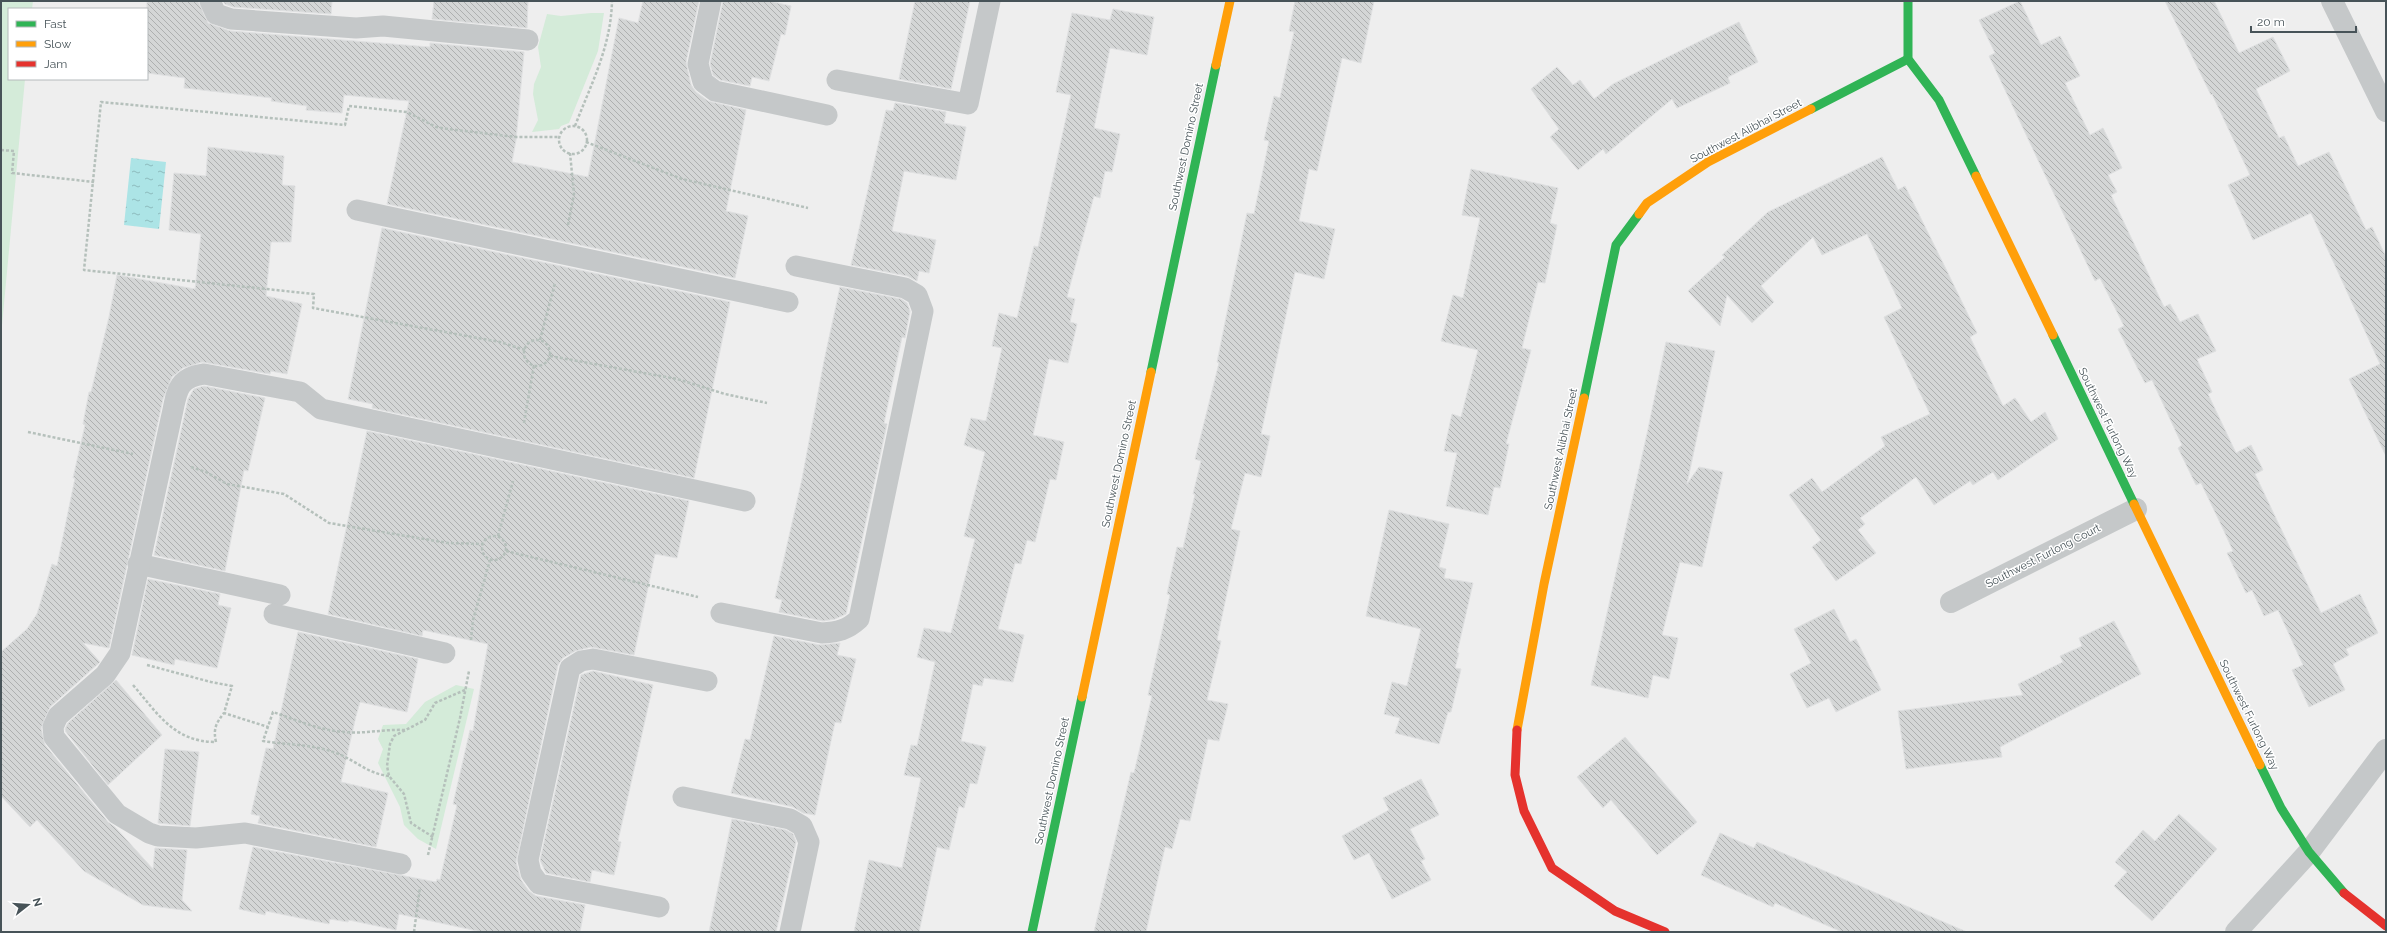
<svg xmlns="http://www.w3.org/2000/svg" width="2387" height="933" font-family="Raleway,sans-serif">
<defs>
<pattern id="water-ripples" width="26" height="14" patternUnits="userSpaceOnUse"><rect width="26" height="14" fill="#ace4e6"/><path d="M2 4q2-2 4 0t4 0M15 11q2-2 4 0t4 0" fill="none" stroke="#8ebbbd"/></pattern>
<pattern id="building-back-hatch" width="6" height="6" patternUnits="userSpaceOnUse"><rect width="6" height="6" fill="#d4d6d6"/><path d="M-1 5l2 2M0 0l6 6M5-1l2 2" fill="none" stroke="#aeb0b0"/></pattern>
</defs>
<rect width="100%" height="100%" fill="#eee"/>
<g fill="#d4ebd9">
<path d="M1 1H33L32 9H9V79H25L1 336Z"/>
<path d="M591 13H604L598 51 569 123 561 126 559 129 532 132 538 120 533 94 534 84 541 67 538 47 547 14 561 16Z"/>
<path d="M456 685 474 689 436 849 418 839 404 825 400 807 378 763 383 749 378 739 383 725 406 724 425 702Z"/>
</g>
<path fill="url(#water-ripples)" d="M131 158 166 162 159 229 124 225Z"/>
<g fill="url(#building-back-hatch)" stroke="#dfe0e1">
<path d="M147 1H198L208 23 230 31 430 47V43L524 52 516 140 512 162 588 177 619 18 638 23 643 1H699L686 62 691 85 696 92 708 101 746 110 726 211 748 216 735 278 387 204 409 101 344 95 342 113 306 110 307 106 271 101 272 98 184 88 185 78 147 73Z"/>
<path d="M223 1H332L331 14 233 7 225 4Z"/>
<path d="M434 1H528L527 28 432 19Z"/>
<path d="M723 1H769L791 6 785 35 781 34 769 81 752 77 750 86 720 80 713 75 710 64Z"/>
<path d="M915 1H970L951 89 899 79Z"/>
<path d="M1295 1H1374L1361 63 1342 58 1317 171 1309 169 1299 221 1335 229 1324 279 1295 272 1261 434 1270 436 1261 477 1245 473 1231 529 1240 531 1217 640 1221 641 1207 700 1228 704 1219 741 1208 739 1190 821 1180 819 1172 849 1165 847 1146 932H1094L1131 772 1134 773 1152 696 1148 695 1170 595 1167 594 1177 547 1183 548 1195 494H1193L1201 461 1195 459 1219 363 1217 362 1247 213 1254 214 1269 141 1264 140 1274 96 1280 98 1294 32 1289 31Z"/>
<path d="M2020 1 2041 45 2060 36 2080 76 2065 83 2090 135 2103 128 2122 168 2108 175 2117 192 2111 195 2164 307 2170 304 2180 322 2198 314 2216 351 2197 359 2212 392 2208 394 2236 453 2251 445 2263 470 2255 474 2321 613 2360 594 2378 633 2346 649 2349 655 2333 664 2345 690 2309 707 2292 670 2303 665 2278 610 2264 616 2252 590 2246 593 2227 553 2233 551 2224 531 2201 483 2196 485 2178 448 2182 445 2152 380 2145 383 2118 329 2124 326 2100 278 2095 281 1989 56 1995 53 1979 20Z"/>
<path d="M2165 1H2214L2239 53 2273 37 2290 71 2256 89 2279 138 2284 136 2298 166 2329 152 2366 230 2372 227 2386 257V456L2349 379 2380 364 2311 213 2253 240 2228 185 2250 175 2212 94 2211 95Z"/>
<path d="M1113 9 1154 17 1147 55 1110 48 1094 128 1120 134 1112 172 1105 171 1100 198 1094 196 1067 297 1075 299 1070 322 1077 324 1068 363 1049 359 1033 435 1064 442 1056 480 1050 479 1035 542 1027 540 1021 564 1015 563 998 629 1024 635 1013 682 984 678 982 686 973 684 961 741 986 747 977 784 970 783 964 808 959 806 949 850 937 847 919 932H854L869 860 902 868 921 778 904 775 911 745 917 746 935 662 917 657 924 628 951 633 975 539 964 536 985 452 964 445 971 418 986 421 1002 348 992 346 999 313 1017 318 1034 246 1038 247 1071 95 1056 92 1072 13 1110 20Z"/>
<path d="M1739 22 1758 62 1728 77 1730 83 1677 108 1672 99 1606 154 1603 149 1578 170 1550 137 1559 129 1531 89 1557 67 1573 85 1580 80 1594 99 1613 84Z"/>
<path d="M895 103 946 112 944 123 966 127 956 180 904 171 892 231 936 240 929 273 919 271 917 281 907 276 851 265 886 110 893 111Z"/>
<path d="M208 147 284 156 282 185 295 186 291 242H271L266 296 302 304 287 374 271 371 270 374 202 362 183 368 172 377 163 399 109 648 83 643 100 662 50 707 41 728 45 745 108 822 115 827 153 869 155 848 187 850 182 900 192 911 143 905 84 871 37 820 30 827 1 796V652L27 629 37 614 52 564 57 566 75 478H73L85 425 83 424 89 392H91L109 317 117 275 195 289 201 234 169 230 174 173 206 176Z"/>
<path d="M1882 157 1898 190 1905 186 1945 267 1977 333 1970 337 2003 406 2015 398 2031 422 2045 412 2058 439 1998 480 1993 472 1973 485 1970 481 1934 505 1916 477 1860 518 1865 524 1858 530 1876 553 1836 581 1812 547 1821 540 1789 495 1812 478 1822 492 1885 446 1881 437 1930 414 1884 317 1902 308 1867 234 1822 255 1813 237 1761 286 1774 302 1752 323 1727 295 1720 326 1688 291 1725 257 1722 255 1768 212Z"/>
<path d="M1471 169 1558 188 1550 223 1557 225 1545 283 1538 282 1522 348 1531 350 1506 444H1509L1500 488 1494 487 1488 515 1446 506 1457 453 1444 451 1452 414 1461 417 1478 350 1441 341 1453 295 1463 298 1480 218 1462 215Z"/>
<path d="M382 228 730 302 694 478 372 408 373 404 348 399Z"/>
<path d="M840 287 901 299 907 303 910 311 905 338 902 337 884 423 887 424 846 614 835 619 823 621 779 612 782 600 775 598 802 479 824 361Z"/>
<path d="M1666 342 1715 351 1687 484 1699 467 1723 472 1702 567 1680 562 1662 635 1678 638 1669 679 1653 675 1648 698 1591 685 1648 429Z"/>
<path d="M204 386 265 398 248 471 244 470 225 571 154 555 188 399 194 389Z"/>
<path d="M367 431 689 501 677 558 655 554 634 655 591 647 575 651 563 658 558 665 516 862 521 880 529 891 536 896 585 905 580 932H482L399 914 396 930 349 920 348 922 330 919 329 924 266 911 265 915 239 909 253 847 436 882 437 879 440 880 457 805 453 804 470 730 473 731 488 644 423 630 422 636 328 614Z"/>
<path d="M1389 510 1449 524 1439 567 1446 569 1444 578 1473 583 1457 653H1459L1455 668 1461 669 1451 712H1448L1439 744 1395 733 1400 718 1384 714 1392 682 1407 686 1421 629 1366 616Z"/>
<path d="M148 579 220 594 218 605 231 608 217 668 175 659 174 665 132 655Z"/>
<path d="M1834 609 1850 642 1856 639 1881 690 1836 712 1829 698 1807 708 1790 674 1811 663 1794 629Z"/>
<path d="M2114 621 2141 674 2000 747 2002 757 1906 769 1898 711 2023 695 2018 684 2063 662 2060 656 2082 646 2079 638Z"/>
<path d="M298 632 418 659 407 712 360 702 356 716 341 782 388 793 376 847 258 823 260 816 251 814 266 748 273 749Z"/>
<path d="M774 636 820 645 840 643 837 655 856 659 841 723 835 722 815 815 803 813 793 807 731 793 745 739 750 740Z"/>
<path d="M593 671 653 685 618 841 621 842 614 875 592 870 590 882 546 873 540 860 581 675Z"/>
<path d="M116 680 162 735 108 785 66 732 65 729 68 723Z"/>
<path d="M1625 737 1697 822 1657 855 1611 800 1603 808 1577 777Z"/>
<path d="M165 749 199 752 190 826 158 823Z"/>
<path d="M1421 779 1439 815 1410 829 1425 859 1421 861 1431 880 1392 899 1369 853 1354 860 1342 836 1389 810 1383 798Z"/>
<path d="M2179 814 2217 849 2152 921 2114 886 2127 872 2115 862 2143 830 2155 841Z"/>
<path d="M732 819 786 830 793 834 796 842 776 932H709Z"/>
<path d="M1720 833 1754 848 1757 842 1967 932H1842L1775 903 1773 907 1701 875Z"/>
</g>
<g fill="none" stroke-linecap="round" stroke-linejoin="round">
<g stroke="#b5c0bb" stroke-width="2.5" stroke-dasharray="3 2" stroke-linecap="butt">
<path d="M575 126C591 84 611 47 612 1"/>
<circle cx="573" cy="140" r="14"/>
<path d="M586 142 682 179 808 208"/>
<path d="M1 150 14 151 12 173 94 182"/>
<path d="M568 225 574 194 570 153"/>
<path d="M540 340 555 283"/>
<circle cx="537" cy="353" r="13"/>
<path d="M525 350 500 342 313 308 314 294 84 270 101 102 345 125 349 106 407 112 436 127 448 129 516 137H559"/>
<path d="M550 356 677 379 725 394 767 403"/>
<path d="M524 423 534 365"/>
<path d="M28 432 133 454"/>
<path d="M191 467 206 472 227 484 284 494 329 523 448 543 483 544"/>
<circle cx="494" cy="548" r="12"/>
<path d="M498 536 513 481"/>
<path d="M506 551 698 597"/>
<path d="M471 640 473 620 490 560"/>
<path d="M147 665 211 682 232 686 224 713 268 727"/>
<path d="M133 685C158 714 174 742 216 742 213 729 216 723 224 713"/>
<path d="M389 776C368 774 355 760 336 753 313 744 287 745 263 741L273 712C296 720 321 731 345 732 365 734 384 729 405 730"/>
<path d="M433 837 411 823 404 794 389 776 387 766 390 744 394 736 425 720 435 703 465 690"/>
<path d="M428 855 460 718 469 671"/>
<path d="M414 932 420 887"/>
</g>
<g stroke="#c5c8c9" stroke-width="21">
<path d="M210 1 216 14 231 19 356 28 383 26 528 40"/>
<path d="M711 1 698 64 703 82 715 91 827 115"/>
<path d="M837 80 968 104 990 1"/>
<path d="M357 210 788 302"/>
<path d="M138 564 280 595"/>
<path d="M721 613 822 633C838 632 847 630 859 619L923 311 917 295 905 288 796 266"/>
<path d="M274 614 445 653"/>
<path d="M683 797 790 819 802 826 809 842 790 932"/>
<path d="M401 864 245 833 196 838 158 836 149 833 117 814 54 737 53 727 58 716 105 675 120 653 171 419C177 394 175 378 204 374L300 392 321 409 745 501"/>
<path d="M659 907 539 884 531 873 528 860 570 668 581 661 593 659 707 681"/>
</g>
<g stroke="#c5c8c9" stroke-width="22">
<path d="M2332 1 2386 111"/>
<path d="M1951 602 2136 509"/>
<path d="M2236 932 2309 852 2386 750"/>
</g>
<g stroke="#30b455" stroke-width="9">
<path d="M1908 1V59L1939 100 1976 176"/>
<path d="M1811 109 1908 59"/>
<path d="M2053 335 2134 504"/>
<path d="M1151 372 1216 65"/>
<path d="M1584 398 1616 245 1639 214"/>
<path d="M2260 765 2281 808 2309 852 2344 893"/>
<path d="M1032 932 1082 697"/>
</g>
<g stroke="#ff9f0a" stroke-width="9">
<path d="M1216 65 1230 1"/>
<path d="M1976 176 2053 335"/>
<path d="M1639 214 1647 203 1708 162 1811 109"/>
<path d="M2134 504 2260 765"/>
<path d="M1082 697 1151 372"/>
<path d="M1517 730 1544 584 1584 398"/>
</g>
<g stroke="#e5322d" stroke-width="9">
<path d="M1517 730 1515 775 1524 811 1552 868 1615 911 1665 932"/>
<path d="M2344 893 2386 926"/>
</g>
</g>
<g text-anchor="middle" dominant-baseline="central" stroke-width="3" stroke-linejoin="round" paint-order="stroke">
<g font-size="11" fill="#475358" stroke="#fff">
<text transform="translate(1746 131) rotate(-28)">Southwest Alibhai Street</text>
<text transform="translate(1186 147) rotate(-78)">Southwest Domino Street</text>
<text transform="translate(2108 423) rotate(64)">Southwest Furlong Way</text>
<text transform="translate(1561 449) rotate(-78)">Southwest Alibhai Street</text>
<text transform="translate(1119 464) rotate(-78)">Southwest Domino Street</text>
<text transform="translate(2043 556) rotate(-27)">Southwest Furlong Court</text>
<text transform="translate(2249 715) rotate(64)">Southwest Furlong Way</text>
<text transform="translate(1052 781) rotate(-78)">Southwest Domino Street</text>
</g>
</g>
<rect width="2387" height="933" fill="none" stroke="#475358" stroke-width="4"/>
<rect x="8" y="8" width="140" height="72" fill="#ffffff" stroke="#b5babc"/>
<rect x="16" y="21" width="20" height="6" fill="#30b455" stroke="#b5babc"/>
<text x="44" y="28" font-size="12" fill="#475358">Fast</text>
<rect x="16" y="41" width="20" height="6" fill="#ff9f0a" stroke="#b5babc"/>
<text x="44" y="48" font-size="12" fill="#475358">Slow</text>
<rect x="16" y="61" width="20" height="6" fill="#e5322d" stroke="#b5babc"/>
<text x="44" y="68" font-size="12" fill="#475358">Jam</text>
<g transform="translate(28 905) rotate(73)" stroke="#ffffff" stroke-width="3" paint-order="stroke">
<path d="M0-3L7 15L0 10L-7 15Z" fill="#475358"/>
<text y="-6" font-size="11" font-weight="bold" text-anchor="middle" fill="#475358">N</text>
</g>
<path d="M2251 26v6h105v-6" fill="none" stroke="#475358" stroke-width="2"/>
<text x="2257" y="26" font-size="12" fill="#475358" stroke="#ffffff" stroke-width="3" paint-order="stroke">20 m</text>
</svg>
